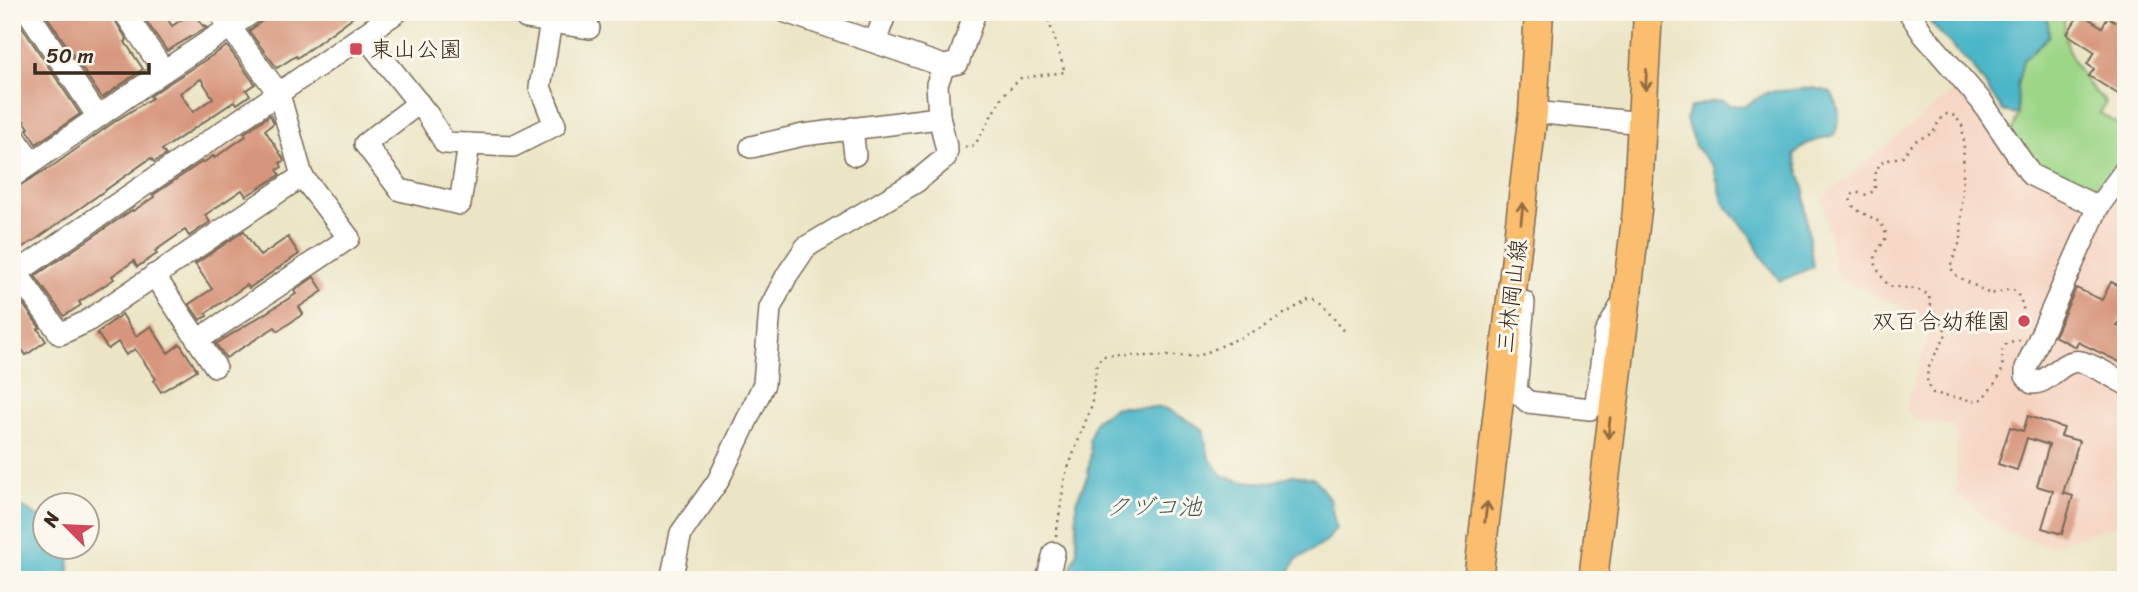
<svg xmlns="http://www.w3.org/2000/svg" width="2138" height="592" font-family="Sriracha,'Klee One',sans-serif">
<rect width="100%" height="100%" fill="#fbf7ec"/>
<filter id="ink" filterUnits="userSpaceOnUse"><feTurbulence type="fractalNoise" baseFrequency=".0143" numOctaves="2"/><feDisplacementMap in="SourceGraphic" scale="14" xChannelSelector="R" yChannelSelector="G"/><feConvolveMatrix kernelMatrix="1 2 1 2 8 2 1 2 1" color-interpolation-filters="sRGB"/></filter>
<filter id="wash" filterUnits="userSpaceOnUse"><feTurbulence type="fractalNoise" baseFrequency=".00686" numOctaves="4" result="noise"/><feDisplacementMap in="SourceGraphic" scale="28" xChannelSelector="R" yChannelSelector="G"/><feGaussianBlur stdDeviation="1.57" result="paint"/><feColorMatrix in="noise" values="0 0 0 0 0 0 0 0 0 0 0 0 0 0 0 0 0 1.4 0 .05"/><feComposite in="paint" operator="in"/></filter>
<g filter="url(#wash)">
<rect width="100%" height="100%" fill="#ebe5c6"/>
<path fill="#f5d3c1" d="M1958 87 2001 144 2119 189 2126 188V523L2047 546 1995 526 1957 493V434L1953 426 1913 418 1906 408 1927 338 1926 327 1918 314 1841 280 1835 272 1823 198Z"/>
<path fill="#9ed688" stroke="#6c8053" stroke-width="2" d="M2047 12H2064C2062 51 2080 78 2106 103L2100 113 2126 129V158L2101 195 2090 198 2038 173 2011 134 2018 114 2017 86 2023 60 2049 36Z"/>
<g fill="#4bb6c8" stroke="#437073" stroke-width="2">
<path d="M1924 12H2047L2049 36 2023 60 2017 86 2018 114 2003 111 1973 67 1932 25Z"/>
<path d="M1813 88 1831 92C1840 109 1842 118 1834 135L1806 144 1794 155 1805 192V211L1813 267 1780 281 1760 254 1751 235 1724 204 1713 166 1696 148 1691 135 1686 120 1689 108 1709 102 1722 101 1729 105 1745 106 1768 92Z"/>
<path d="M1116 407 1165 408 1203 429 1209 458 1222 475 1240 481 1270 483 1292 475 1314 478 1330 500 1336 528 1326 542 1296 560 1284 580H1066L1077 553 1076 502 1088 475 1091 451 1089 439 1096 420Z"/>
<path d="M12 501 45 521 46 546 71 547 68 580H12Z"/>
</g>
<g id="blocks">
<g fill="#d7957c" fill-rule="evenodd">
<path d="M12 12 80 114 36 144 27 129 29 128 12 103Z"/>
<path d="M44 12H110L127 40 125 42 143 69 102 98Z"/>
<path d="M140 12H163L172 26 193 12 203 26 205 25 207 27 167 51Z"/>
<path d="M275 12H360L297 58 296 56 277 68 249 31Z"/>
<path d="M2080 13 2102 27 2108 17 2126 28V99L2089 76 2094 69 2087 64 2095 52 2067 34Z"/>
<path d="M227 46 255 84 246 90 250 95 237 104 235 101 162 150 166 155 154 162 151 158 35 240 12 253V190L54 165 117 120 152 98 150 96 171 82ZM201 79 213 98 193 112 180 93Z"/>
<path d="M270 115 274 123 265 130 283 158 284 161 280 163 282 167 277 170 280 175 246 196 242 190 205 215 210 222 189 236 185 230 155 251 157 254 137 267 134 261 112 276 114 279 79 302 81 305 64 316 35 276 132 210 133 211 154 197 153 195 202 162 203 163 213 156 214 158 246 136 244 133Z"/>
<path d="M244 231 260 256 288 237 299 254 249 288 247 285 206 313 207 316 200 320 189 304 212 289 195 264Z"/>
<path d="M314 277 323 291 299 307 303 314 278 331 275 327 226 358 216 344 296 294 294 291Z"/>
<path d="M2111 282 2126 289V309L2117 326 2126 330V365L2078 342 2076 347 2054 336 2076 288 2102 300Z"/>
<path d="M12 289 40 328 38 329 46 341 26 355 12 335Z"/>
<path d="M122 314 136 336 151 326 168 353 180 344 197 370 161 392 154 381 156 379 135 349 126 355 118 342 108 349 97 333Z"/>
<path d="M2028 416 2064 428 2061 436 2079 441 2063 493 2073 496 2062 534 2042 528 2053 491 2037 486 2049 445 2027 438 2017 470 1998 464 2010 427 2023 431Z"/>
</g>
</g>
</g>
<g filter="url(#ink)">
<use href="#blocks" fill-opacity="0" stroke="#796b59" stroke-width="2"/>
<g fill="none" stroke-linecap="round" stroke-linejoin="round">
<defs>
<g id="minor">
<path d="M28 12 98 117"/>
<path d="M124 12 164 71"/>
<path d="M786 12 944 66 958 63 975 12"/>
<path d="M1909 12 1924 35 1982 102 2031 175 2098 207"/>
<path d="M526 18 589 28"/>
<path d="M364 35 428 115 445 143 513 146 555 125 540 87 551 22"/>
<path d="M875 42 886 12"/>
<path d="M419 103 365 144 400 190 460 204 469 144"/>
<path d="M1533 112 1643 123"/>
<path d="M852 128 855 155"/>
<path d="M12 133 32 163"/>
<path d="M751 147 803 135 930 119 939 116"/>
<path d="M2126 169 2098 207 2026 368V376L2032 383C2050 384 2061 358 2081 362 2095 365 2112 377 2126 384"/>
<path d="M12 177 164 71 253 12"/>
<path d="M12 266 60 334 86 322 302 176 279 94 219 12"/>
<path d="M154 275 215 366"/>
<path d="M12 276 397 12"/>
<path d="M1524 302 1516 391 1528 402 1590 409 1596 402 1605 334 1623 302"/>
<path d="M198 340 349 238 302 176"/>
<path d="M671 580 681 533 718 481 764 384 770 308 787 275 806 247 916 182 945 158 947 151 939 116 937 84 944 66"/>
<path d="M1047 580 1054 553"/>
</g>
<g id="major">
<path d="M1478 580 1533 112 1539 12"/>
<path d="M1593 580 1637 210 1648 12"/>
</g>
</defs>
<use href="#minor" stroke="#796b59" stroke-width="24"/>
<use href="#major" stroke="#796b59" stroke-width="31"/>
<g stroke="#796b59" stroke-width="2.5" stroke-dasharray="2 5" stroke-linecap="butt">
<path d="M965 147 975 145 1003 95 1021 78 1065 72 1046 12"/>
<path d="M2020 340C1991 343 2008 359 2000 375 1995 384 1988 392 1982 399L1974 401 1933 393C1918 374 1935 357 1945 337L1946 331C1938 319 1930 310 1929 295L1917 289 1889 286C1856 248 1894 248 1884 229 1876 212 1852 217 1850 197L1855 192 1867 195 1875 190V173L1881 162 1903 156 1915 141 1933 133 1940 119 1947 114 1955 116 1962 125 1964 141 1961 239 1950 267 1957 276 1990 294 2012 289C2024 298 2025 314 2023 328"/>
<path d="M1056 536 1065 476 1091 407 1097 364 1102 356H1199L1257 330 1308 300H1318L1347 334"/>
</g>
<use href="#minor" stroke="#fff" stroke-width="21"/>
<use href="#major" stroke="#fbbd6e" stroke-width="28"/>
</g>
<defs><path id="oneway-shaft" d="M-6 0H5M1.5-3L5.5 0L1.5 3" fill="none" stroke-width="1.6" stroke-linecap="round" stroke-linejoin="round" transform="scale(1.75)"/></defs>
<g stroke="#916c42">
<use href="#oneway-shaft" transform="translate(1646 80) rotate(93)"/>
<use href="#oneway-shaft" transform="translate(1522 213) rotate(-84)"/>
<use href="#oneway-shaft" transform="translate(1609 428) rotate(96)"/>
<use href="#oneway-shaft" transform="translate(1486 512) rotate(-83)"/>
</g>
</g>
<g fill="#d1495b" stroke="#fbf7ec" stroke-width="2.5">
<rect x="349" y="42" width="14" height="14" rx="3.5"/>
<circle cx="2024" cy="321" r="7"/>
</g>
<g text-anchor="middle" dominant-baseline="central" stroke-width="6" stroke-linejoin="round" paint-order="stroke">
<g font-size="23" fill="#3b2a1e" stroke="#fbf7ec" text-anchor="start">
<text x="370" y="49">東山公園</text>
<text x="2010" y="321" text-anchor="end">双百合幼稚園</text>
</g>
<g font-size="23" fill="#3b2a1e" stroke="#fbf7ec">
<text transform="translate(1512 296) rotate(-83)">三林岡山線</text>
</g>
<g font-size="24" font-style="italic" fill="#415b5a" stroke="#fbf7ec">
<text x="1154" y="507">クヅコ池</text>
</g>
</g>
<rect width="2138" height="592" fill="none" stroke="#fbf7ec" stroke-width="42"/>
<g transform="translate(66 526) rotate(294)"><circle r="33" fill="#fbf7ec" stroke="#aea59a" stroke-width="2"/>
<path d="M0-5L12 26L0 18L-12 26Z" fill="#d1495b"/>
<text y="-10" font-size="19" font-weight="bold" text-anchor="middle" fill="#3b2a1e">N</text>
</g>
<path d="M35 63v10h114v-10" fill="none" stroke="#3b2a1e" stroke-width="3.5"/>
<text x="46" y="63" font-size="21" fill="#3b2a1e" stroke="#fbf7ec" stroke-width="5" paint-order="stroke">50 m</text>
</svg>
